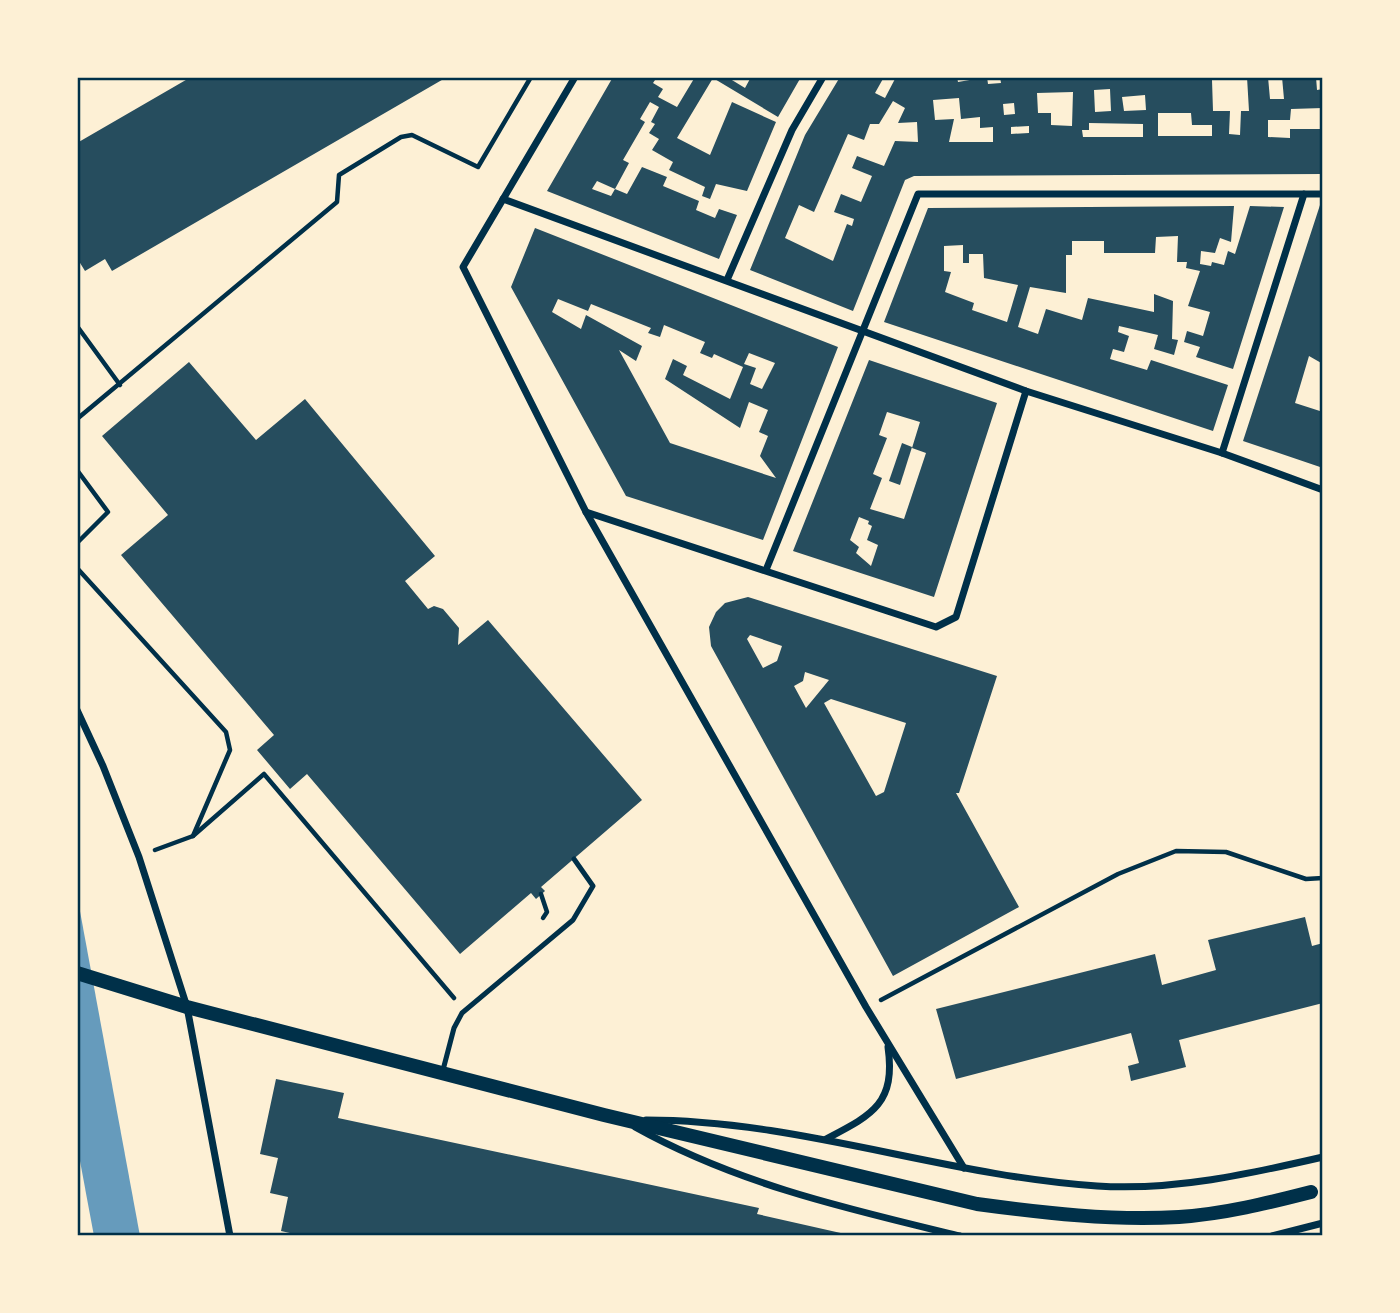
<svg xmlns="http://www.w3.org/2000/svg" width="1400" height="1313" font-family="'Exo 2',sans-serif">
<rect width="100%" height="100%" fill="#fdf0d5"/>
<path fill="#669bbc" d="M77 895 140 1236H94L77 1145Z"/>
<g fill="#264d5e" fill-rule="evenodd">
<path d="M191 77H447L112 271 105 259 85 271 77 258V143Z"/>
<path d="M613 77H657L653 83 663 89 658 97 677 107 695 77H727L745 88 751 77H801L778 117 713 78 677 138 710 155 732 102 776 122 747 191 716 184 710 199 702 196 705 187 669 170 673 162 652 150 659 139 649 133 655 124 651 122 659 107 650 102 640 119 645 122 623 160 629 163 615 189 597 181 592 189 611 196 615 189 627 194 642 167 667 177 663 186 699 201 696 210 715 218 719 209 737 215 719 259 547 191Z"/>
<path d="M840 77H884L875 93 885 98 896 77H957L958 82 987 77 988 84 1001 83 1000 77H1225L1212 80 1213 111H1230L1229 134 1240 135 1241 111H1249L1247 77H1268L1270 99H1284L1282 77H1316L1317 90 1323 89V108L1291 109 1290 120H1268V137L1290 138V129H1323V174L914 176 905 180 853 311 750 270 805 135ZM1110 89 1111 111 1095 112 1094 90ZM1073 92 1072 126 1051 125V113H1038L1037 93ZM1145 95 1146 110 1124 111 1122 97ZM959 98 961 119 980 117V128L993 127V142H949L954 119 935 120 933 100ZM893 101 905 108 898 123 917 122 918 142 895 141 884 166 857 156 852 168 872 176 861 202 841 194 834 212 854 219 852 226 847 224 833 261 785 238 799 205 814 212 848 134 864 140 870 124H879ZM1014 103 1015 114 1004 115 1003 104ZM1158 113H1191L1192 125H1212V136H1158ZM1089 123 1143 124V137H1083L1082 130H1089ZM1029 126V133L1011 134V127Z"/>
<path d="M1320 205H1323V364L1309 356 1295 403 1323 412V468L1243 441Z"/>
<path d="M1234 206 1231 242 1220 238 1215 253 1201 251 1200 264 1211 266 1212 262 1224 265 1228 251 1235 254 1250 206 1284 207 1233 369 1196 357 1200 347 1184 342 1187 331 1203 336 1210 312 1188 306 1200 271 1186 268 1187 262H1177L1178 236 1156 237 1155 253H1104V241H1072V255H1066V293L1030 287 1018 327 1038 334 1046 309 1082 320 1088 298 1154 312V294L1173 301 1172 339 1178 340 1174 355 1154 349 1158 335 1119 326 1118 332 1129 336 1124 352 1113 349 1110 359 1147 370 1151 360 1228 385 1213 431 884 322 928 208ZM963 245V263H969V254H983L984 278 1018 285 1007 322 972 310 974 303 945 292 951 272 944 271V246Z"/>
<path d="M535 228 838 347 763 540 626 496 511 287ZM558 299 588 311 591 304 651 328 648 333 660 337 664 325 705 342 700 353 712 358 714 354 743 367 730 399 683 375 687 366 673 359 665 379 740 428 749 402 768 410 759 432 768 436 760 456 776 478 670 443 619 350 636 361 642 346 586 315 581 329 552 312ZM749 353 775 363 762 389 750 384 756 368 744 364Z"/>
<path d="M869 360 997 403 934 597 793 551ZM887 412 920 422 912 448 926 453 904 519 870 509 882 478 873 474 887 438 879 435ZM859 517 869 521 868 524 872 526 867 540 878 545 871 566 856 553 859 547 850 540Z"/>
<path d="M189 362 256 440 305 399 435 556 405 581 428 609 434 606 443 609 459 628 458 645 488 620 642 800 541 887 545 891 536 899 531 893 460 954 307 774 290 789 257 750 274 735 121 555 168 515 102 436Z"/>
<path d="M902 443 912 447 900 485 889 481Z"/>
<path d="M748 597 997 676 959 793H956L1019 907 893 976 711 646 709 627 716 612 725 603ZM750 635 782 646 777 661 763 668 747 639ZM805 672 829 680 806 708 794 686 803 681ZM831 699 906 723 884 792 876 796 824 703Z"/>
<path d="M1305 917 1312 946 1323 943V1003L1179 1040 1186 1067 1131 1081 1128 1066 1139 1063 1131 1033 956 1079 936 1009 1155 954 1162 985 1216 970 1208 940Z"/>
<path d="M276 1079 344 1093 338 1118 759 1208 757 1214 854 1236H303L281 1231 288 1197 270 1193 278 1158 260 1154Z"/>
</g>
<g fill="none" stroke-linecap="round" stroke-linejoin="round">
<g stroke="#003049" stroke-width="4.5">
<path d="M77 326 120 385"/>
<path d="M77 419 337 202 339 175 401 137 412 135 478 167 531 77"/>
<path d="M77 470 108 512 77 543"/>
<path d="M77 568 226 732 230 750 193 836 155 850"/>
<path d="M193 836 264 774 454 998"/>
<path d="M541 894 547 912 543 918"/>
<path d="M881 1000 1118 874 1176 851 1226 852 1306 879 1323 878"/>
</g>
<path stroke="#003049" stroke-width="5" d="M443 1070 454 1028 462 1013 573 920 593 886 574 859"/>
<g stroke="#003049" stroke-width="7">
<path d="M575 77 463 267 586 512 866 1007 964 1168"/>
<path d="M503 199 1026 391 1222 453 1323 490"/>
<path d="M727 280 792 130 823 77"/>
<path d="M1222 453 1304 194"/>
<path d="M586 512 936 627 956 617 1026 391"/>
<path d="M766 570 918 194H1323"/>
<path d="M77 710 103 766 139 857 187 1007 230 1236"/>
<path d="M646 1120C799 1120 945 1176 1097 1186 1174 1191 1249 1174 1323 1157"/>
<path d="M635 1127C737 1184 848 1209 960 1236"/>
<path d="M826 1139C872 1115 896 1104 888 1047"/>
<path d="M1272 1236 1323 1223"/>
</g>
<path stroke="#003049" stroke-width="14" d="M77 973 187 1007 604 1115 977 1204C1044 1213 1112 1221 1179 1217 1224 1214 1268 1203 1311 1192"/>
</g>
<rect width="1400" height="1313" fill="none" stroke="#fdf0d5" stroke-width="158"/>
<rect x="79" y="79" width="1242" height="1155" fill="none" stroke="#003049" stroke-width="2.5"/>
</svg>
